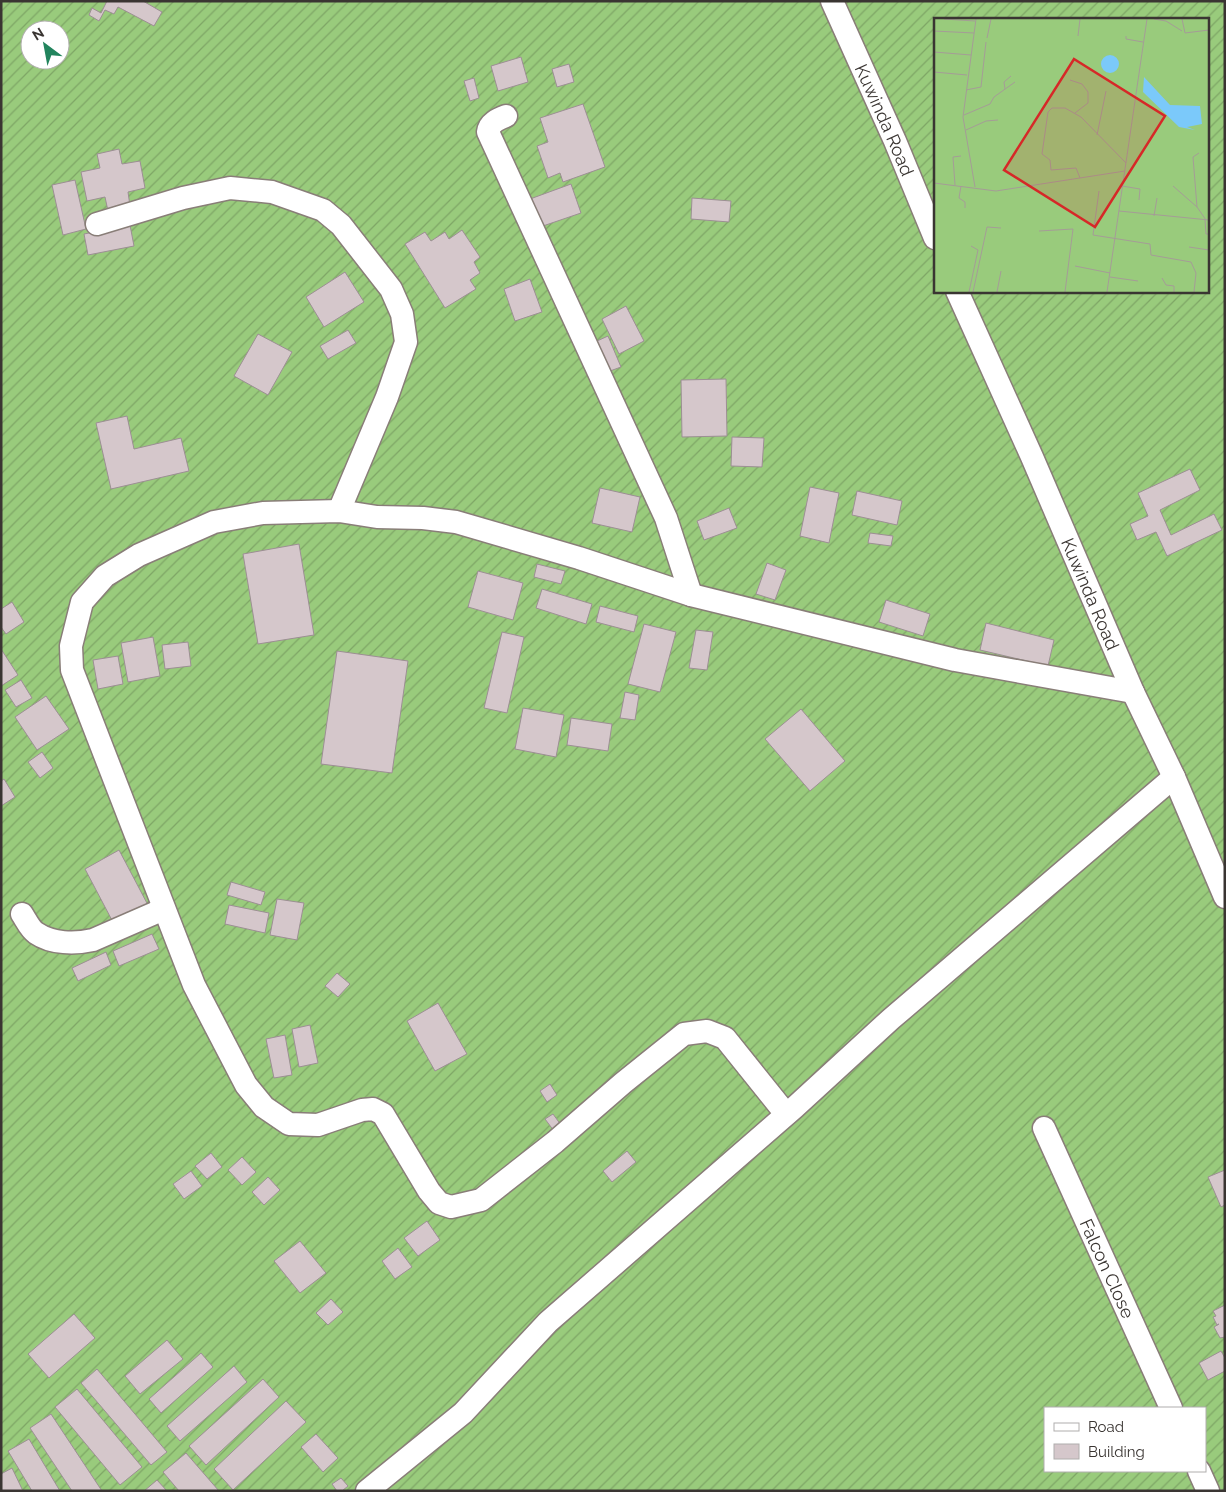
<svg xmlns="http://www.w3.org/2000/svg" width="1226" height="1492" font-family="Raleway,sans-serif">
<defs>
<pattern id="garden-furrows" width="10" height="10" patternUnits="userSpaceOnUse" patternTransform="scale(1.25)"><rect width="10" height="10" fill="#99cb7c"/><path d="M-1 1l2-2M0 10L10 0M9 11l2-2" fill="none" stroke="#7ea666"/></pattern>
</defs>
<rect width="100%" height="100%" fill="#ede1da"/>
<path fill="url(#garden-furrows)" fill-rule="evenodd" d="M1 1H1225V1491H1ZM935 19H1207V291H935ZM30 30H60V60H30ZM1045 1408H1205V1471H1045Z"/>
<g fill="#d5c7cb" stroke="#9c8f93">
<path d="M107 1H143L162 12 154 26 118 7 114 14 105 10 99 21 89 15 92 8 101 13Z"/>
<path d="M521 57 528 82 498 91 491 66Z"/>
<path d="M569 64 574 82 557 87 552 69Z"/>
<path d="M474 78 479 98 470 101 464 81Z"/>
<path d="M583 104 605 167 563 182 560 173 548 178 537 146 548 142 540 118Z"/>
<path d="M119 149 122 164 140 161 145 188 128 192 130 206 108 211 105 197 87 201 81 172 100 168 97 154Z"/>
<path d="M75 180 86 229 63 235 52 185Z"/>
<path d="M571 184 581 213 540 227 530 199Z"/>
<path d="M692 198 731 201 729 222 691 219Z"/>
<path d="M130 225 134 246 88 255 84 234Z"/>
<path d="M462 230 480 257 474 262 480 273 470 280 476 289 445 308 405 244 425 232 431 241 445 232 449 239Z"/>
<path d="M345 272 364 302 324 327 306 297Z"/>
<path d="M530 279 542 312 515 321 504 289Z"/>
<path d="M626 306 644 341 619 354 602 319Z"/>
<path d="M348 330 356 343 328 359 320 346Z"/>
<path d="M258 334 292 352 268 395 234 376Z"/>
<path d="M608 336 621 367 610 371 597 341Z"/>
<path d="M726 379 727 436 682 437 681 380Z"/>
<path d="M127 416 134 449 181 438 189 471 111 489 96 423Z"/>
<path d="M732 437 764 438 762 467 731 466Z"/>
<path d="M1190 469 1200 490 1160 510 1171 535 1214 514 1222 530 1167 556 1156 532 1137 540 1130 524 1148 516 1138 493Z"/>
<path d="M810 487 839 493 829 543 800 536Z"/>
<path d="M600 488 640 497 632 532 592 523Z"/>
<path d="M857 491 902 501 897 525 852 515Z"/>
<path d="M729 508 737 528 704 540 697 521Z"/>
<path d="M870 533 893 536 891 546 868 543Z"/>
<path d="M299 544 314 635 258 644 243 554Z"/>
<path d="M767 563 786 570 775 600 756 594Z"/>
<path d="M537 564 565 571 561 584 534 577Z"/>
<path d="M478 571 523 583 513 620 468 607Z"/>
<path d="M542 589 592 604 586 624 536 608Z"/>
<path d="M886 600 930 614 923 636 879 622Z"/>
<path d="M12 602 24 622 6 634 1 627V609Z"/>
<path d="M600 606 638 616 634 632 596 622Z"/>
<path d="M986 623 1054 640 1048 666 980 650Z"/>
<path d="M644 624 676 632 660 692 628 684Z"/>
<path d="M696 630 713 632 707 670 689 668Z"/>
<path d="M502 632 524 637 507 713 484 708Z"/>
<path d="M153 637 160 676 128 682 121 643Z"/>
<path d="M188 642 191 666 165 669 162 645Z"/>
<path d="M1 649 18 675 1 686Z"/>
<path d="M337 651 408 661 392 773 321 764Z"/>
<path d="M118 656 123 684 98 689 93 660Z"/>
<path d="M21 680 32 698 16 707 5 690Z"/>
<path d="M625 692 639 695 635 720 620 718Z"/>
<path d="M46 696 69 729 37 750 15 717Z"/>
<path d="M523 708 564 715 556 757 515 749Z"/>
<path d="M801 709 845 761 810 791 765 739Z"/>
<path d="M571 718 612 724 608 751 567 745Z"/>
<path d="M42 752 53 768 40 778 28 762Z"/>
<path d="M4 779 15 797 1 806V781Z"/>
<path d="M119 850 149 907 115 926 85 869Z"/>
<path d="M231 882 265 892 261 905 227 895Z"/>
<path d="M277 899 304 903 297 940 270 935Z"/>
<path d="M229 905 269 913 265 933 225 924Z"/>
<path d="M152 934 159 949 119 966 113 951Z"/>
<path d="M106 952 111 965 78 981 72 968Z"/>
<path d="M337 973 350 984 338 997 325 986Z"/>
<path d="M438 1003 467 1054 435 1071 407 1021Z"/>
<path d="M310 1025 318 1063 299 1067 292 1029Z"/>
<path d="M285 1035 292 1075 274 1078 266 1039Z"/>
<path d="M550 1084 557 1095 547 1102 540 1091Z"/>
<path d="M553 1114 561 1125 554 1131 545 1119Z"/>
<path d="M627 1151 636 1162 612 1182 603 1171Z"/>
<path d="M211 1153 222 1167 207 1179 195 1166Z"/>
<path d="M242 1157 256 1172 242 1185 228 1170Z"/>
<path d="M1225 1170V1205L1221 1207 1208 1177Z"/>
<path d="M191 1171 202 1186 184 1199 173 1184Z"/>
<path d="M268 1177 280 1190 264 1205 252 1192Z"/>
<path d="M427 1221 440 1240 418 1256 404 1238Z"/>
<path d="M300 1241 326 1273 300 1293 274 1261Z"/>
<path d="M398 1248 412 1267 395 1279 382 1261Z"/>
<path d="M331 1299 343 1312 328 1325 316 1313Z"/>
<path d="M1225 1305V1337L1220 1338 1214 1327 1219 1324 1217 1325 1213 1317 1216 1316 1213 1311Z"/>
<path d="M74 1314 95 1338 49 1378 28 1354Z"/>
<path d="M167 1340 183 1359 140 1394 125 1376Z"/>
<path d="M1221 1351 1225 1358V1371L1208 1380 1199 1363Z"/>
<path d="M201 1353 213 1367 161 1413 149 1399Z"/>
<path d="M234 1366 247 1382 180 1441 167 1426Z"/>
<path d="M97 1369 167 1452 151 1465 81 1383Z"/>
<path d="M263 1379 279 1397 206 1465 189 1446Z"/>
<path d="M77 1389 142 1467 120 1485 55 1407Z"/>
<path d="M286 1401 306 1422 233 1490 214 1469Z"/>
<path d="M51 1414 102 1491H72L30 1428Z"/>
<path d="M316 1434 338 1458 323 1472 301 1447Z"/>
<path d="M29 1439 60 1491H32L8 1451Z"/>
<path d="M186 1453 219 1491H179L163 1472Z"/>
<path d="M12 1468 23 1491H1V1474Z"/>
<path d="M341 1478 348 1486 342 1491H337L332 1484Z"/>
<path d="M157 1480 167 1491H144Z"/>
</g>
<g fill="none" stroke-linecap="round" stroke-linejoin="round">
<defs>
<g id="minor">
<path id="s1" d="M832 1 895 141 935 238"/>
<path d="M506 116C498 119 489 123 488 132L666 518 691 595"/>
<path d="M97 224 183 198 230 188 272 192 323 210 341 225 391 289 402 314 406 342 387 397 339 511"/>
<path id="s2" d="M957 291 1032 457 1133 692 1174 777 1225 897"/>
<path d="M22 914C26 920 30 929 36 933 52 944 75 944 93 940L164 909"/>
<path d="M786 1114 725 1038 707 1031 684 1034 623 1083 555 1142 481 1200 451 1207 439 1203 429 1191 383 1114 373 1109 362 1110 318 1125 289 1124 264 1107 246 1085 194 985 72 670 71 646 82 602 105 576 139 555 214 522 263 513 339 511 377 517 423 518 456 522 579 558 691 595 955 660 1133 692"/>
<path id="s3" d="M1044 1128 1171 1408"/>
<path d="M1199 1471 1208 1491"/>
<path d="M367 1491 463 1413 548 1322 795 1107 891 1019 1174 777"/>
</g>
</defs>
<use href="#minor" stroke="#897e78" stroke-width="25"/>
<use href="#minor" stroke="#fff" stroke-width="22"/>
</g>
<g text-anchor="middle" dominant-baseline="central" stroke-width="5" stroke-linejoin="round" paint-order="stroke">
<g font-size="18" fill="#3a3532" stroke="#fff">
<text stroke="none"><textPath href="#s1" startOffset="130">Kuwinda Road</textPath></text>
<text stroke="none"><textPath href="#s2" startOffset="331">Kuwinda Road</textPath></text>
<text stroke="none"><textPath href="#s3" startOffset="154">Falcon Close</textPath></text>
</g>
</g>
<g transform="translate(934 18)">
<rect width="275" height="275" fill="#ede1da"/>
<path d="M0 1H275V274H0Z" fill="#99cb7c"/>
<path d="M167 46a9 9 0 1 1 18 0a9 9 0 1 1-18 0ZM210 59 236 87 266 88 268 106 253 109 261 112 245 109 209 74Z" fill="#7bc9fa"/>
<path fill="none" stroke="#a59c97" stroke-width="1" d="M10 1 41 3M220 1 232 3 248 13M248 1 251 15 275 12M0 13 40 15M144 18 146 1M192 18V21L209 24M53 20 57 1M0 34 37 37M0 54 33 57M136 62 148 66 154 74V85L141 95M71 71 70 64 77 58M32 72 47 69 52 24M30 97 56 86 60 79 81 64M32 112 52 103 64 102M163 117 172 73M265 135 259 139 263 189 272 202M146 160 142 150 117 152 116 142 108 136 114 94 118 90H131L147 99 192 145M0 165 62 173 191 153M21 167 19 139 27 138M27 168 25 180 31 184V190M188 168 206 171 205 182M239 168 263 189M41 169 29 99 42 1M165 173 159 217 216 226 217 237 257 244 262 255 260 274M185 193 275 202M220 198 223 180M271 202 272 216H275M105 213 139 211 131 274M255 229 275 232M141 248 176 255M176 259 204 263M228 260 232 267 240 268V274M35 274 44 232 37 228M39 274 53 209 67 210M63 274 67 253M173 274 213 1"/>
<path fill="#d62828" fill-opacity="0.15" stroke="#d62828" stroke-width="2.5" d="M140 41 231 98 161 209 70 152Z"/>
<rect width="275" height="275" fill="none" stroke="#3a3532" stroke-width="2.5"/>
</g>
<rect width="1226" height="1492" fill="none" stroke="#3a3532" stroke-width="5"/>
<rect x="1044" y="1407" width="162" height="65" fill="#ffffff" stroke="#b0aead"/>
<rect x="1054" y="1423" width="25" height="8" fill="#ffffff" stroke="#b0aead"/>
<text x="1088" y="1432" font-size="15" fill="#3a3532">Road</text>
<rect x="1054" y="1444" width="25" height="15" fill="#d5c7cb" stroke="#b0aead"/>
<text x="1088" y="1457" font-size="15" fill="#3a3532">Building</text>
<g transform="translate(45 45) rotate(328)"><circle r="24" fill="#ffffff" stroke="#b0aead"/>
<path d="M0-4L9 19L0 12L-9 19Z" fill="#22845d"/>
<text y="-8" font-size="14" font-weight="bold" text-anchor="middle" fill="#3a3532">N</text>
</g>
</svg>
